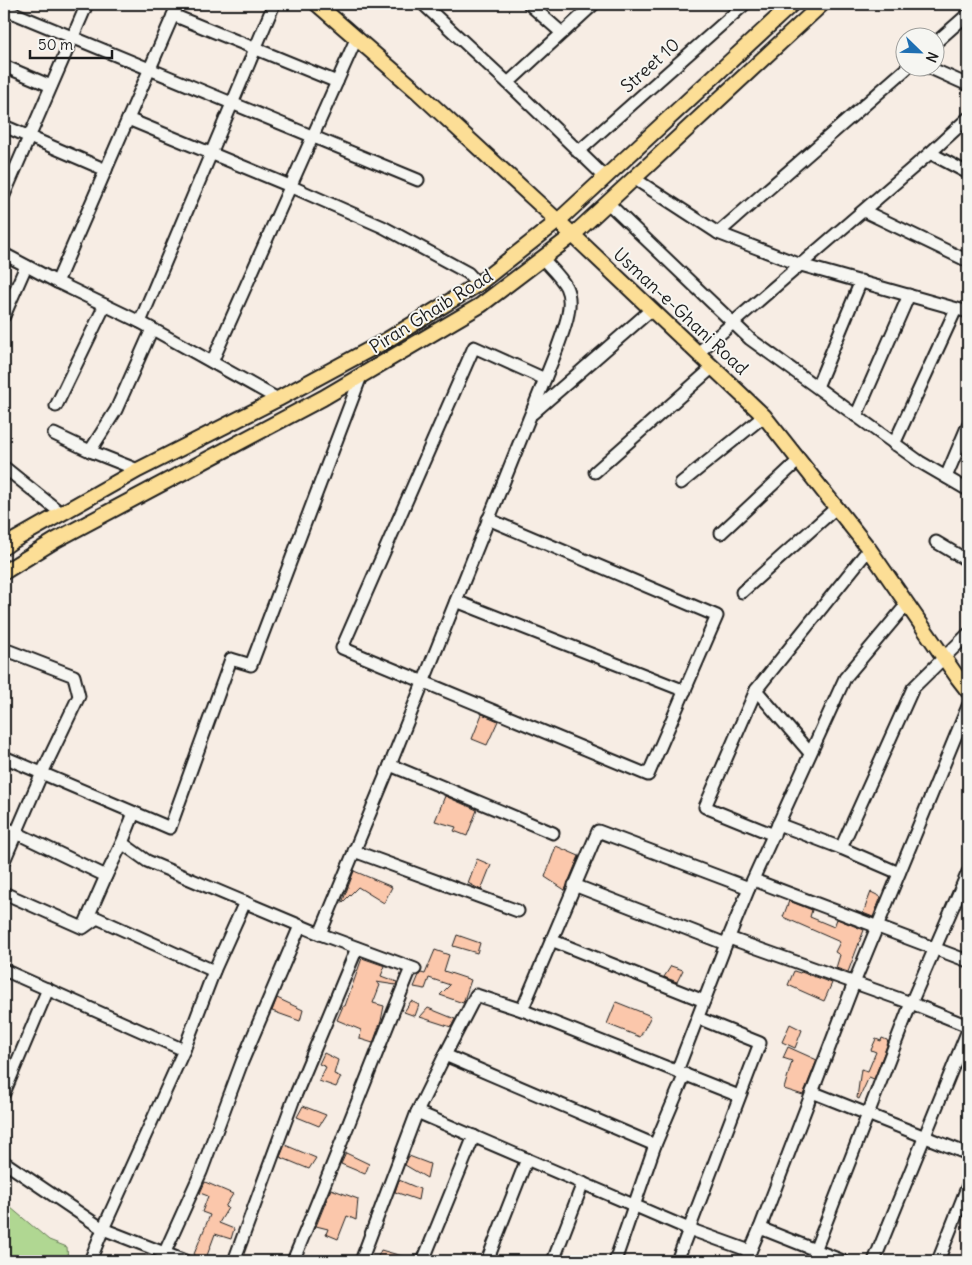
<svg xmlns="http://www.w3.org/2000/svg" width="972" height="1265" font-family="Delius,sans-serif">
<rect width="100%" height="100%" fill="#f7ede4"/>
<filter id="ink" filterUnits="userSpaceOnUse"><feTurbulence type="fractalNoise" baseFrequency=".02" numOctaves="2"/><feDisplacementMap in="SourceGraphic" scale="10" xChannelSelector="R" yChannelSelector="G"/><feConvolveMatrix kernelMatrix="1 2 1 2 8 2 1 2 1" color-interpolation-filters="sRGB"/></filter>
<g filter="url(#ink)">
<path fill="#b0d792" stroke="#667a57" d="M4 1202 49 1240 67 1247 68 1261H4Z"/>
<g fill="#fbc7ab" stroke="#1c1c1c">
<path d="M482 714 498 721 487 745 472 739Z"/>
<path d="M445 796 477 810 467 836 454 831 456 827 435 821Z"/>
<path d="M556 846 579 856 565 890 545 877Z"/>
<path d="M477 859 491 865 481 890 468 883Z"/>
<path d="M354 871 392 887 384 903 358 887 342 903Z"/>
<path d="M871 892 881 897 873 917 863 913Z"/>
<path d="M789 901 812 910 810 917 834 927 837 919 864 930 848 972 836 968 840 955 835 952 840 942 783 917Z"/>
<path d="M457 935 480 943 477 953 453 946Z"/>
<path d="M435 950 449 955 444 971 471 980 463 1003 440 995 450 985 429 978 425 989 414 987 419 975 421 973 425 974Z"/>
<path d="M362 958 385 966 381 976 397 982 396 985 376 982 380 985 373 1003 384 1006 381 1021 373 1043 360 1039 361 1030 337 1020 343 1006H345Z"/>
<path d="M671 966 683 970 677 982 664 977Z"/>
<path d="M794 971 800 973 801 972 832 983 824 1001 788 985Z"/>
<path d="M277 998 303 1010 300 1021 272 1011Z"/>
<path d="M411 1001 419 1005 415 1016 404 1012Z"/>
<path d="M616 1002 651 1016 640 1037 607 1024Z"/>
<path d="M428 1008 455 1019 451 1027 420 1017Z"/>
<path d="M790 1024 802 1030 795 1048 782 1042Z"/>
<path d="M882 1038 887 1040 888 1043 874 1079 869 1077 859 1099 857 1098 861 1069 868 1071 876 1052 871 1050 876 1039 881 1041Z"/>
<path d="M788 1047 817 1060 803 1095 784 1089 792 1061 783 1058Z"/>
<path d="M324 1053 338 1060 334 1074 341 1077 336 1087 319 1081 326 1067 319 1064Z"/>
<path d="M303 1106 326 1115 319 1126 297 1117Z"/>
<path d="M285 1145 316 1158 309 1169 280 1157Z"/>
<path d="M346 1153 369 1164 365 1174 341 1164Z"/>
<path d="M409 1156 430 1164 427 1178 405 1165Z"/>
<path d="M399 1180 420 1189 418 1200 395 1192Z"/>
<path d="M205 1182 233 1194 225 1207 228 1208 219 1223 234 1229 231 1239 215 1234 205 1261 192 1259 210 1215 202 1212 208 1196 200 1193Z"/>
<path d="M331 1189 358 1199 356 1220 347 1216 338 1239 326 1234 328 1229 316 1226Z"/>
<path d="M381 1250 412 1259V1261H376Z"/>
</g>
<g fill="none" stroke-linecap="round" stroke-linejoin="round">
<defs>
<g id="minor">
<path d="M423 4 508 83 605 177"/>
<path d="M529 4 562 33"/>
<path d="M4 9 418 180"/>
<path d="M173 15 337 82"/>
<path d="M934 44 968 14"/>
<path d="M4 66 51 86"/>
<path d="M930 68 968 85"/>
<path d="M508 83 594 4"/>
<path d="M128 119 290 186 383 227 468 273 478 284"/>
<path d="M4 126 106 170"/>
<path d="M578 152 745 4"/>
<path d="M930 153 968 173"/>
<path d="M635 179 718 233 907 68"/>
<path d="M4 195 87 4"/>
<path d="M608 203 750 339 920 462 968 490"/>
<path d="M864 211 968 261"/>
<path d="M718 233 801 265 968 312"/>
<path d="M4 254 57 282 140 322 278 399"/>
<path d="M57 282 178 4"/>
<path d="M4 316 26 266"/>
<path d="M140 322 274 4"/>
<path d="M698 353 930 153 968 118"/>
<path d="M212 362 357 37"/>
<path d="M817 387 861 281"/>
<path d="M56 406 105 305"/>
<path d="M533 413 652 309"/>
<path d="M856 416 909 295"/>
<path d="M54 434 90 451 138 470"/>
<path d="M894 444 956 309"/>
<path d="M90 451 116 410 152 329"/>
<path d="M4 467 61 513"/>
<path d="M595 472 713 367"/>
<path d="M946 477 968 425"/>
<path d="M681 483 764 416"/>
<path d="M488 519 717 616 648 775 342 648 474 347 545 379"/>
<path d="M721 533 799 460"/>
<path d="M936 542 968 561"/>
<path d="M742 592 837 507"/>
<path d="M456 601 685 691"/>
<path d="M4 649 74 676 79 696 42 773 4 861"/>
<path d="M756 690 810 753"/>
<path d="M4 757 170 828 231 659 251 665 361 376"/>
<path d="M390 765 553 833"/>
<path d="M778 824 841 848 913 688 968 634"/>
<path d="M4 827 106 876 84 926"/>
<path d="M774 835 705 807 756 690 869 549"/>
<path d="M122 843 134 813"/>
<path d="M841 848 899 873"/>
<path d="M354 851 518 911"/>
<path d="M106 876 122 843 147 861 320 934"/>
<path d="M754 880 968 961"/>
<path d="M574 885 726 944"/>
<path d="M4 893 83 928 97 918 214 971 245 902"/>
<path d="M729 938 911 1003 968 1026"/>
<path d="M551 940 704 1001"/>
<path d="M415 969 320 934 390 765 557 349C563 331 575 305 566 287 561 277 550 267 543 259"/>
<path d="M4 970 184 1050"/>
<path d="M522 1010 598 831 749 888"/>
<path d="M445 1055 476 995 522 1010 739 1096"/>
<path d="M677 1071 726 944 749 888 845 678 907 604"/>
<path d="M812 1092 968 1154"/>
<path d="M4 1093 48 989"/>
<path d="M417 1112 445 1055 655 1145"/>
<path d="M4 1162 103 1229 185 1261"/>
<path d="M760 1228 843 1261"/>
<path d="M164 1254 201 1172 242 1062 300 926"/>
<path d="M90 1261 103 1229 184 1050 214 971"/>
<path d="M234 1261 293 1101 357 948"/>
<path d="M293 1261C334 1164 371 1065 411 968"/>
<path d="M361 1261 417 1112 689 1229 750 1251"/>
<path d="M423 1261 474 1136"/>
<path d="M487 1261 527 1159"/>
<path d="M553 1261 583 1183"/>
<path d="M615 1261 655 1145 685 1074"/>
<path d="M677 1261 760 1043 698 1018"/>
<path d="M746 1261 760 1228 854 983 968 706"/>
<path d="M811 1261 911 1003 968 872"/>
<path d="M874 1261 968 1030"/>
<path d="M938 1261 968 1185"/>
</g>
<g id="major">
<path d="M317 4 418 92 573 235 764 416 869 549 958 678 968 691"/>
<path d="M4 547 11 542 138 470 278 399 387 340 478 284 558 221 792 4"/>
<path d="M4 572 56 540 323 398 481 305 573 235 822 4"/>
</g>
</defs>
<use href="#minor" stroke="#1c1c1c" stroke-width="15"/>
<use href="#major" stroke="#1c1c1c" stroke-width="18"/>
<use href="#minor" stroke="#f6f6f2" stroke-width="11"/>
<use href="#major" stroke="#fcde96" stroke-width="14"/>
</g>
</g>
<g text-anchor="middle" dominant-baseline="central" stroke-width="4" stroke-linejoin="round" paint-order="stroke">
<g font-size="18" fill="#1c1c1c" stroke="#f6f6f2">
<text transform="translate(650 65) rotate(-42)">Street 10</text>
<text transform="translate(431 311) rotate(-32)">Piran Ghaib Road</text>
<text transform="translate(681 311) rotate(43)">Usman-e-Ghani Road</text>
</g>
</g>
<rect width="972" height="1265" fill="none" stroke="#f6f6f2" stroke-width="20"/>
<rect x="10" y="10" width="952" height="1245" fill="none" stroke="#1c1c1c" stroke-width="2" filter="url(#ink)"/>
<g transform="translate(920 52) rotate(113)"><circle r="24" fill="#f6f6f2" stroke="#9f9f9c"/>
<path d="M0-4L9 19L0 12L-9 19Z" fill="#1f6fb2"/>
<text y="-8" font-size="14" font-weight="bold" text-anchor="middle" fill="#1c1c1c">N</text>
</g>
<path d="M30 50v8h82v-8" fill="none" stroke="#1c1c1c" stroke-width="2.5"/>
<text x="38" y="50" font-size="15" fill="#1c1c1c" stroke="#f6f6f2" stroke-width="4" paint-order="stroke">50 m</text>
</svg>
